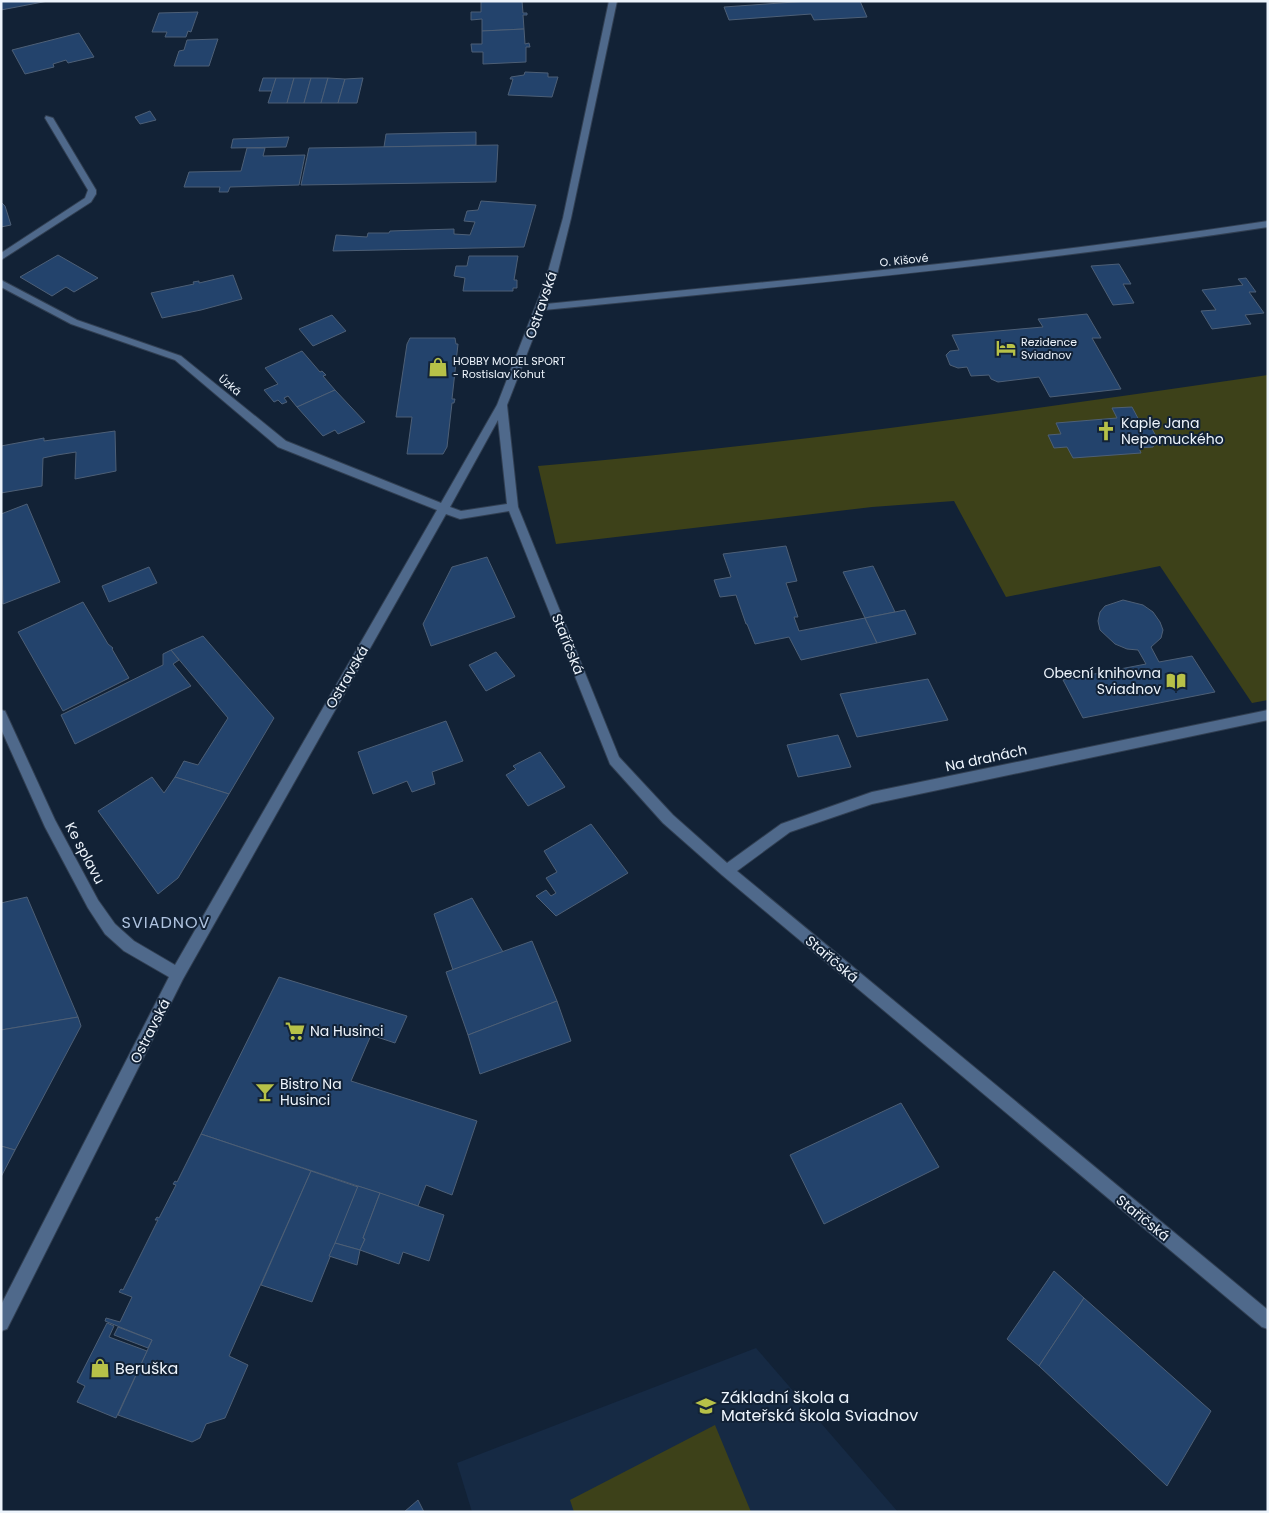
<svg xmlns="http://www.w3.org/2000/svg" width="1269" height="1513" font-family="Poppins,sans-serif">
<rect width="100%" height="100%" fill="#122236"/>
<path fill="#162a44" d="M756 1348 898 1512H472L457 1463Z"/>
<g fill="#3d4119">
<path d="M1268 375V700L1252 703 1160 566 1006 597 954 501 872 507 556 544 538 466C782 446 1025 410 1268 375Z"/>
<path d="M715 1425 751 1512H574L570 1500Z"/>
</g>
<g fill="#23436c" stroke="#4d5f76">
<path d="M1 1H48L1 10Z"/>
<path d="M481 1H522L523 13H527V15H523L524 29 482 31V19L471 20V12H481Z"/>
<path d="M809 1H860L867 17 814 20 811 14 729 20 724 7Z"/>
<path d="M198 12 191 32 188 31 186 37H165L167 32H152L159 13Z"/>
<path d="M524 29 525 44 529 43 530 47H526V62L483 64V52H472L471 44H482V31Z"/>
<path d="M79 33 94 57 68 63 66 60 53 64 54 67 25 74 12 50Z"/>
<path d="M218 39 209 66H174L179 51 184 50 187 40Z"/>
<path d="M525 72 548 73V77H558L552 97 508 95 513 79H510L511 77 524 75Z"/>
<path d="M263 78H276L272 91H259Z"/>
<path d="M276 78H294L287 103H268Z"/>
<path d="M294 78H311L304 103H287Z"/>
<path d="M311 78H328L321 103H304Z"/>
<path d="M328 78 345 79 338 103H321Z"/>
<path d="M363 78 357 103H338L345 79Z"/>
<path d="M150 111 156 120 140 124 135 117Z"/>
<path d="M476 132V145L384 147 386 134Z"/>
<path d="M289 137 286 147 231 148 233 139Z"/>
<path d="M498 145 496 182 301 185 309 148Z"/>
<path d="M247 148H265L263 156 305 155 299 185 230 187 228 192H219L220 187H184L189 172 241 171Z"/>
<path d="M481 201 536 205 524 247 333 251 336 235 367 237 368 233H389L390 231 454 229V234L470 235 475 222 464 221 467 211 478 210Z"/>
<path d="M1 202 5 206 11 225 1 227Z"/>
<path d="M58 255 98 278 74 292 66 287 52 296 20 277Z"/>
<path d="M469 256H518L514 280H517V288H513V291H463L465 278 454 276 456 266H467Z"/>
<path d="M1119 264 1131 284H1123L1134 303 1113 305 1091 266Z"/>
<path d="M233 275 242 299 201 310 162 318 151 293 194 284 193 282 199 281V283Z"/>
<path d="M1246 278 1256 292H1249L1264 313 1245 315 1251 324 1212 329 1201 311 1216 310 1202 290 1243 285 1238 279Z"/>
<path d="M1087 314 1101 338H1092L1121 389 1050 397 1039 377 998 382 991 379 989 375 971 376 967 367 958 368 950 365 946 355 950 351 959 350 952 335 1043 327 1038 319Z"/>
<path d="M332 315 346 331 313 346 299 329Z"/>
<path d="M410 338H455L456 344H458L452 399H455L454 403H452L447 447 443 454H407L412 417H396L407 344Z"/>
<path d="M302 351 320 372 322 371 326 375 323 376 335 390 297 407 288 396 284 398 287 402 282 404 278 400 274 402 264 390 278 384 265 368Z"/>
<path d="M335 390 365 422 338 434 335 430 323 436 297 407Z"/>
<path d="M1132 407 1140 422 1151 427 1157 438 1153 447 1139 448 1141 453 1073 458 1067 447 1054 448 1048 435 1061 434 1056 423 1117 418 1112 408Z"/>
<path d="M115 431 116 471 75 479 76 452 57 455 43 458 42 486 1 493V446L44 438V441Z"/>
<path d="M27 504 60 582 3 604 1 514Z"/>
<path d="M786 546 797 581 786 583 798 617H794L799 631 865 618 877 643 801 660 789 637 755 644 747 624H746L736 595 720 597 714 580 731 577 723 554Z"/>
<path d="M487 557 515 617 431 646 423 624 452 567Z"/>
<path d="M873 566 895 612 865 618 843 572Z"/>
<path d="M149 567 157 583 109 602 102 586Z"/>
<path d="M1123 600 1143 605 1153 612 1160 622 1163 630 1161 638 1151 647 1159 662 1192 656 1215 692 1083 718 1063 680 1146 664 1138 650 1127 649 1115 644 1100 630 1098 621 1100 612 1105 606Z"/>
<path d="M83 602 108 644 113 648 112 649 129 678 63 711 18 632Z"/>
<path d="M905 610 916 634 877 643 865 618Z"/>
<path d="M203 636 274 718 229 794 175 777 184 761 198 765 228 718 171 650Z"/>
<path d="M171 650 179 660 173 664 191 686 75 744 61 715 163 665V654Z"/>
<path d="M496 652 515 676 486 691 469 665Z"/>
<path d="M928 679 948 720 857 737 840 694Z"/>
<path d="M446 721 463 761 432 772 435 784 412 792 407 781 373 794 358 752Z"/>
<path d="M838 735 851 767 798 777 787 745Z"/>
<path d="M540 752 565 787 528 806 506 775 516 769 513 766Z"/>
<path d="M152 777 164 793 175 777 229 794 178 878 158 894 98 811Z"/>
<path d="M591 824 628 873 556 916 536 896 546 890 551 896 556 893 546 878 557 872 544 851Z"/>
<path d="M27 897 78 1017 1 1030V903Z"/>
<path d="M472 898 503 952 453 970 434 914Z"/>
<path d="M532 941 557 1001 468 1035 446 972Z"/>
<path d="M279 977 407 1016 395 1043 377 1037 381 1028 375 1026 351 1081 477 1121 452 1195 426 1185 418 1206 201 1134Z"/>
<path d="M557 1001 571 1041 480 1074 468 1035Z"/>
<path d="M78 1017 81 1026 15 1150 1 1146V1030Z"/>
<path d="M901 1103 939 1167 824 1224 790 1155Z"/>
<path d="M201 1134 311 1171 229 1356 248 1365 225 1418 206 1424 200 1438 192 1442 118 1415 152 1340 105 1321 106 1318 120 1322 132 1297 119 1292 121 1289 123 1290 158 1220H155L157 1217 159 1218 176 1185 173 1184 175 1181 177 1182Z"/>
<path d="M1 1146 15 1150 1 1177Z"/>
<path d="M311 1171 358 1187 312 1302 261 1285Z"/>
<path d="M358 1186 380 1193 363 1238 365 1239 360 1250 335 1243Z"/>
<path d="M380 1193 444 1215 429 1261 403 1252 399 1264 360 1250 365 1239 363 1238Z"/>
<path d="M335 1243 360 1250 357 1265 329 1256Z"/>
<path d="M1054 1271 1084 1298 1039 1366 1007 1339Z"/>
<path d="M1084 1298 1211 1411 1167 1486 1039 1366Z"/>
<path d="M107 1323 114 1326 109 1337 147 1351 116 1418 77 1402 85 1386 77 1382Z"/>
<path d="M118 1327 152 1340 148 1348 114 1335Z"/>
<path d="M418 1500 424 1512H404Z"/>
</g>
<g fill="none" stroke-linecap="round" stroke-linejoin="round">
<defs>
<g id="minor">
<path d="M609 1H617L571 218 556 279 546 304C787 280 1028 258 1268 221V227C1027 264 786 286 544 310L507 405 518 507 619 757 673 815 727 863 781 824 872 792 1268 710V720L872 804 790 832 737 871 1268 1310V1329L1262 1327 722 875 663 823 610 764 509 511 460 519 446 514 183 979 7 1329 1 1331V1305L169 977 124 951 105 934 88 908 45 827 1 729V710L5 711 55 820 98 900 115 924 134 941 175 965 437 510 278 447 175 360 71 324 1 287V280L77 320 181 356 286 441 441 503 497 405 546 279 563 218ZM498 420 507 504 461 511 450 507Z"/>
<path d="M46 116 53 118 96 190V194L91 202 1 260V253L85 198 88 190 45 118Z"/>
</g>
</defs>
<use href="#minor" stroke="#313f52" stroke-width="2"/>
<use href="#minor" fill="#4f698b" fill-rule="evenodd"/>
</g>
<defs>
<symbol id="hotel-bare" viewBox="-9 -9 18 18"><path d="M-6-4.5h1.5V1H6V5H4.5V3h-9V5H-6ZM-4 0a1.8 1.8 0 1 1 3.6 0ZM.5 0V-2.5h3Q6-2.5 6 0Z" fill="#b7c148" stroke="#122236" stroke-width="2.5" paint-order="stroke"/></symbol>
<symbol id="shop-bare" viewBox="-9 -9 18 18"><path d="M-5-2.5h2.3a2.7 3.5 0 0 1 5.4 0H5L5.5 6h-11ZM-1.5-2.5h3a1.5 2.3 0 0 0-3 0Z" fill="#b7c148" stroke="#122236" stroke-width="2.5" paint-order="stroke"/></symbol>
<symbol id="church-bare" viewBox="-9 -9 18 18"><path d="M-1.2-6h2.4v3.5h3.3v2.4h-3.3V6h-2.4V-.1h-3.3v-2.4h3.3Z" fill="#b7c148" stroke="#122236" stroke-width="2.5" paint-order="stroke"/></symbol>
<symbol id="library-bare" viewBox="-9 -9 18 18"><path d="M-6-4Q-3-5.5-.7-3.5V5Q-3 3-6 4ZM6-4Q3-5.5 .7-3.5V5Q3 3 6 4Z" fill="#b7c148" stroke="#122236" stroke-width="2.5" paint-order="stroke"/></symbol>
<symbol id="supermarket-bare" viewBox="-9 -9 18 18"><path d="M-6-5.5h2.5l.6 2H6L4.5 2H-2.5L-4.4-4H-6ZM-1.5 3.2a1.3 1.3 0 1 0 .1 0ZM3 3.2a1.3 1.3 0 1 0 .1 0Z" fill="#b7c148" stroke="#122236" stroke-width="2.5" paint-order="stroke"/></symbol>
<symbol id="bar-bare" viewBox="-9 -9 18 18"><path d="M-6-5H6L.8 .8V4.5H3.5V6h-7V4.5H-.8V.8Z" fill="#b7c148" stroke="#122236" stroke-width="2.5" paint-order="stroke"/></symbol>
<symbol id="school-bare" viewBox="-9 -9 18 18"><path d="M0-5L7-2L0 1L-7-2ZM-4 1L0 2.5L4 1V4Q0 6-4 4Z" fill="#b7c148" stroke="#122236" stroke-width="2.5" paint-order="stroke"/></symbol>
</defs>
<g fill-rule="evenodd">
<use href="#hotel-bare" x="992" y="334" width="28" height="28"/>
<use href="#shop-bare" x="424" y="353" width="28" height="28"/>
<use href="#church-bare" x="1092" y="417" width="28" height="28"/>
<use href="#library-bare" x="1162" y="667" width="28" height="28"/>
<use href="#supermarket-bare" x="281" y="1017" width="28" height="28"/>
<use href="#bar-bare" x="251" y="1078" width="28" height="28"/>
<use href="#shop-bare" x="86" y="1354" width="28" height="28"/>
<use href="#school-bare" x="692" y="1392" width="28" height="28"/>
</g>
<g text-anchor="middle" dominant-baseline="central" stroke-width="4" stroke-linejoin="round" paint-order="stroke">
<g font-size="11" fill="#edf4fc" stroke="#122236">
<text transform="translate(904 260) rotate(-6)">O. Kišové</text>
<text transform="translate(230 385) rotate(40)">Úzká</text>
</g>
<g font-size="11" fill="#edf4fc" stroke="#122236" text-anchor="start">
<text x="1021" y="342">Rezidence<tspan x="1021" dy="13">Sviadnov</tspan></text>
<text x="453" y="361">HOBBY MODEL SPORT<tspan x="453" dy="13">- Rostislav Kohut</tspan></text>
</g>
<g font-size="14" fill="#edf4fc" stroke="#122236">
<text transform="translate(541 305) rotate(-71)">Ostravská</text>
<text transform="translate(568 644) rotate(68)">Staříčská</text>
<text transform="translate(347 677) rotate(-60)">Ostravská</text>
<text transform="translate(986 758) rotate(-12)">Na drahách</text>
<text transform="translate(85 853) rotate(62)">Ke splavu</text>
<text transform="translate(832 959) rotate(40)">Staříčská</text>
<text transform="translate(150 1031) rotate(-63)">Ostravská</text>
<text transform="translate(1143 1218) rotate(39)">Staříčská</text>
</g>
<g font-size="14" fill="#edf4fc" stroke="#122236" text-anchor="start">
<text x="1121" y="423">Kaple Jana<tspan x="1121" dy="16">Nepomuckého</tspan></text>
<text x="1161" y="673" text-anchor="end">Obecní knihovna<tspan x="1161" dy="16">Sviadnov</tspan></text>
<text x="310" y="1031">Na Husinci</text>
<text x="280" y="1084">Bistro Na<tspan x="280" dy="16">Husinci</tspan></text>
</g>
<g font-size="16" letter-spacing="1" fill="#afc3df" stroke="#122236">
<text x="166" y="922">SVIADNOV</text>
</g>
<g font-size="16" fill="#edf4fc" stroke="#122236" text-anchor="start">
<text x="115" y="1368">Beruška</text>
<text x="721" y="1397">Základní škola a<tspan x="721" dy="18">Mateřská škola Sviadnov</tspan></text>
</g>
</g>
<rect width="1269" height="1513" fill="none" stroke="#edf4fc" stroke-width="5"/>
</svg>
